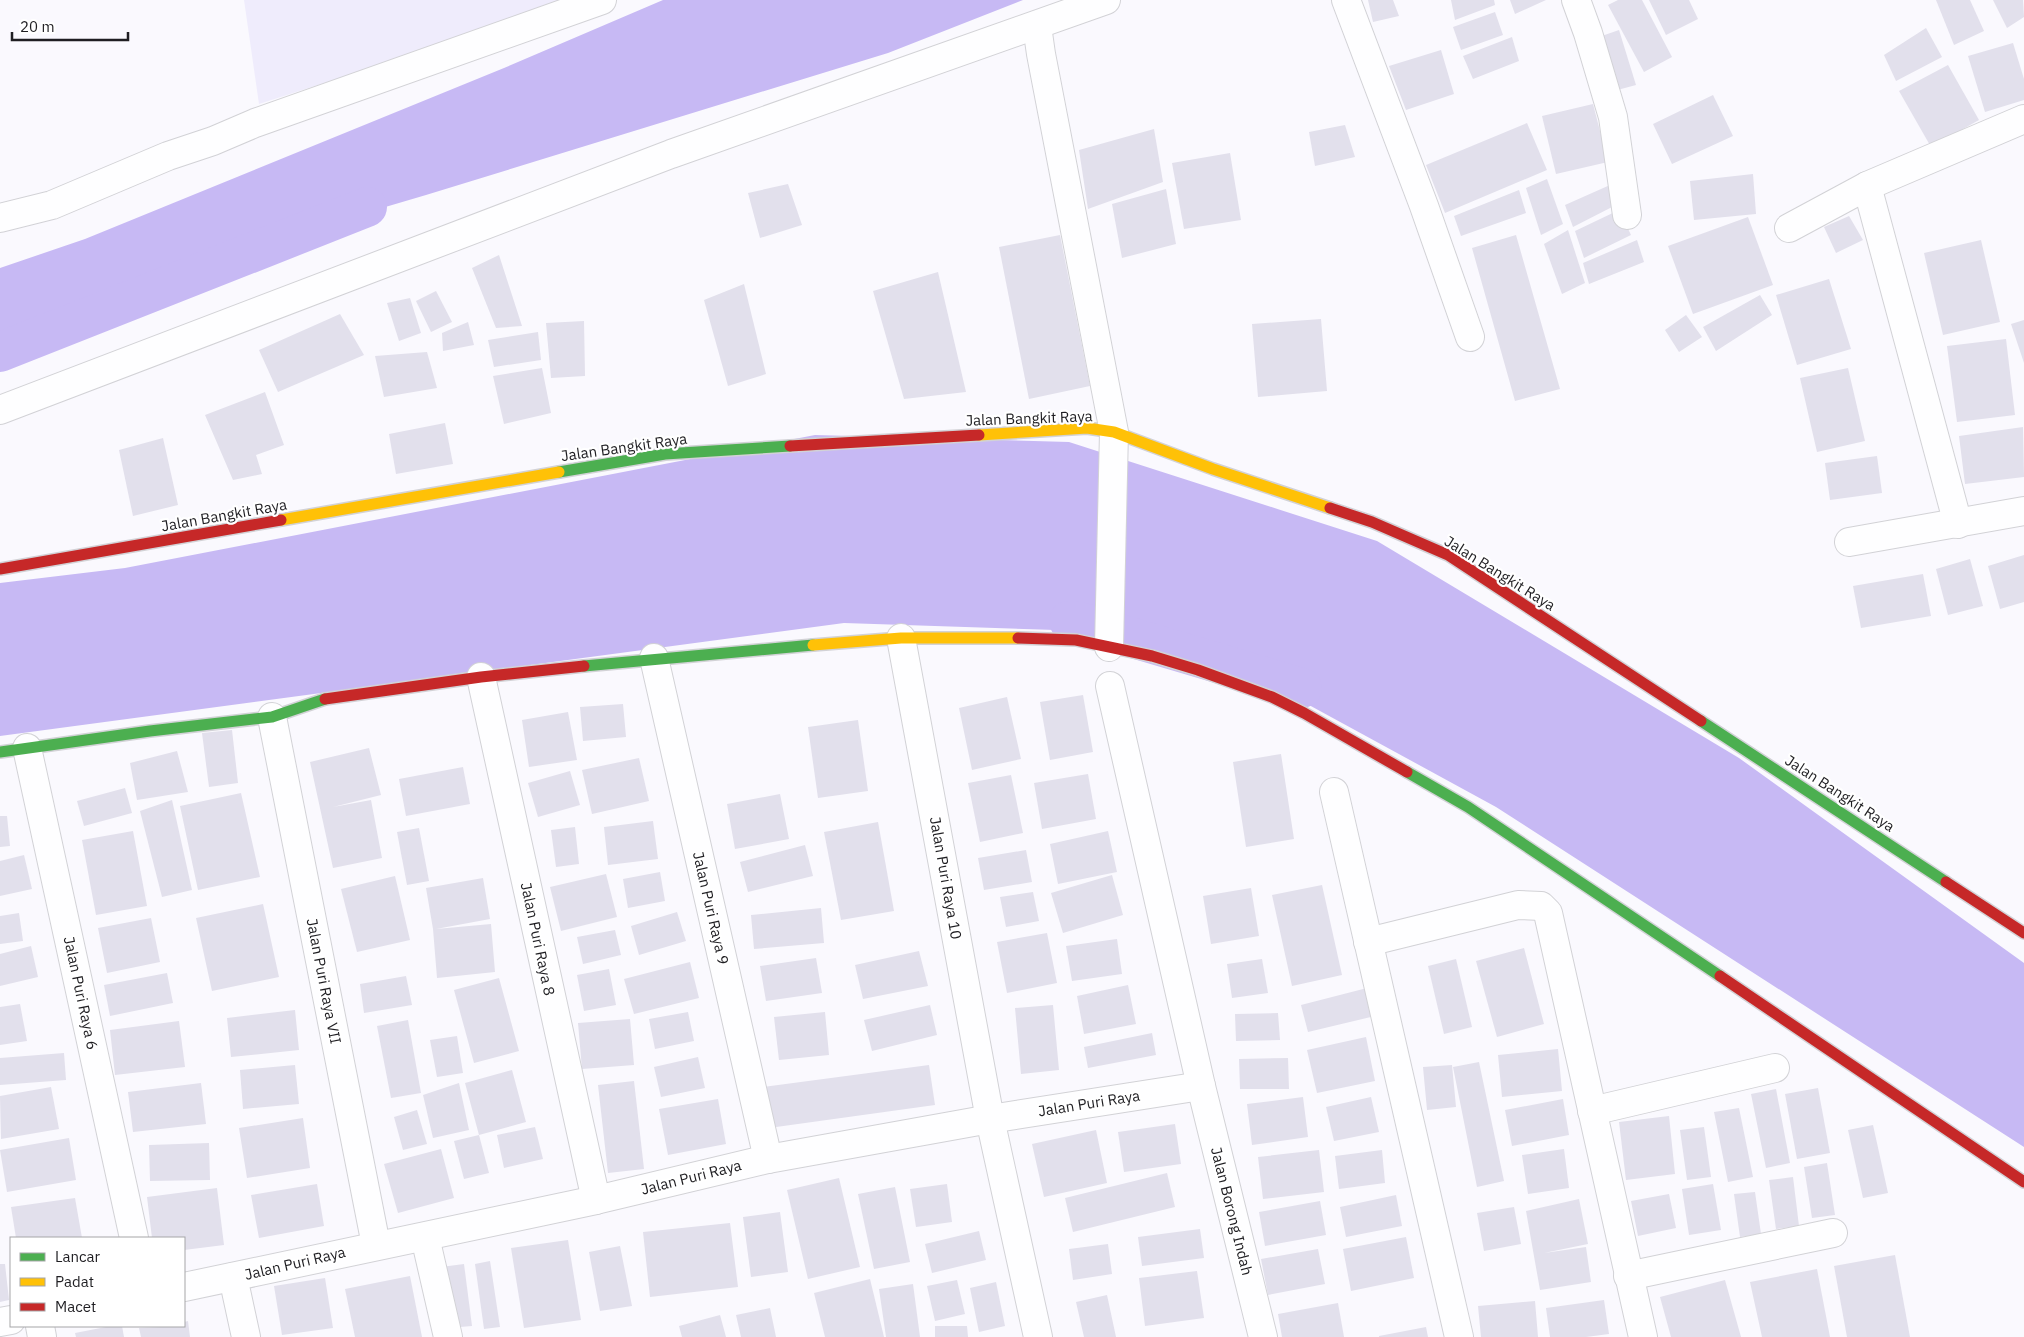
<svg xmlns="http://www.w3.org/2000/svg" width="2024" height="1337" font-family="'IBM Plex Sans',sans-serif">
<rect width="100%" height="100%" fill="#faf9fe"/>
<path fill="#efecfc" d="M244 0H581L259 104Z"/>
<g fill="#c7b9f4">
<path d="M663 0H1023L888 53 426 195 121 285 0 347V268L85 239 504 68Z"/>
<path d="M815 435 1069 442 1377 541 1739 758 2024 963V1147L1496 807 1179 634 844 623 0 736V583L125 568Z"/>
</g>
<g fill="none" stroke-linecap="round" stroke-linejoin="round">
<g stroke="#c7b9f4" stroke-width="40">
<path d="M0 352 367 207"/>
<path d="M1069 621H1076L1302 688"/>
</g>
</g>
<g fill="#e2e0ec">
<path d="M1368 0H1393L1399 16 1373 22Z"/>
<path d="M1451 0H1494L1495 5 1455 20Z"/>
<path d="M1510 0H1546L1515 14Z"/>
<path d="M1618 0H1642L1672 57 1644 72 1608 5Z"/>
<path d="M1649 0H1689L1698 19 1666 35Z"/>
<path d="M1936 0H1970L1984 31 1954 45Z"/>
<path d="M1993 0H2023L2024 17 2007 28Z"/>
<path d="M1495 12 1503 35 1461 50 1453 27Z"/>
<path d="M1926 28 1942 57 1896 81 1884 55Z"/>
<path d="M1619 30 1636 85 1610 92 1593 39Z"/>
<path d="M1512 37 1519 61 1473 79 1463 56Z"/>
<path d="M2013 43 2024 79V100L1985 112 1968 56Z"/>
<path d="M1441 50 1454 94 1406 110 1389 66Z"/>
<path d="M1948 65 1979 120 1931 147 1899 91Z"/>
<path d="M1713 95 1733 136 1672 164 1653 124Z"/>
<path d="M1593 104 1608 162 1556 174 1542 116Z"/>
<path d="M1527 123 1547 170 1445 213 1426 165Z"/>
<path d="M1345 125 1355 157 1315 166 1309 132Z"/>
<path d="M1154 129 1163 182 1088 209 1079 150Z"/>
<path d="M1230 153 1241 220 1184 229 1172 163Z"/>
<path d="M1753 174 1756 214 1694 220 1690 181Z"/>
<path d="M1547 179 1563 224 1541 235 1526 188Z"/>
<path d="M788 184 802 225 760 238 748 193Z"/>
<path d="M1610 185 1616 205 1573 227 1565 205Z"/>
<path d="M1166 189 1176 244 1122 258 1112 204Z"/>
<path d="M1519 190 1526 213 1461 236 1454 216Z"/>
<path d="M1619 210 1631 235 1584 258 1575 231Z"/>
<path d="M1849 216 1863 240 1836 253 1824 227Z"/>
<path d="M1748 217 1773 285 1693 314 1668 246Z"/>
<path d="M1568 230 1585 283 1562 294 1544 244Z"/>
<path d="M1060 235 1090 386 1029 399 999 247Z"/>
<path d="M1516 235 1560 389 1515 401 1472 248Z"/>
<path d="M1637 240 1644 262 1589 284 1583 263Z"/>
<path d="M1981 240 2000 322 1943 335 1924 253Z"/>
<path d="M499 255 522 326 496 328 472 268Z"/>
<path d="M938 272 966 392 904 399 873 291Z"/>
<path d="M1829 279 1851 349 1797 365 1776 295Z"/>
<path d="M744 284 766 374 728 386 704 300Z"/>
<path d="M436 291 452 322 431 332 416 301Z"/>
<path d="M1760 295 1772 315 1716 351 1703 327Z"/>
<path d="M410 298 421 333 399 341 387 303Z"/>
<path d="M340 314 364 355 278 392 259 350Z"/>
<path d="M1686 315 1702 337 1679 352 1665 330Z"/>
<path d="M1321 319 1327 391 1258 397 1252 324Z"/>
<path d="M2024 320V363L2011 324Z"/>
<path d="M584 321 585 376 551 378 546 323Z"/>
<path d="M468 322 474 345 443 351 442 333Z"/>
<path d="M538 332 541 360 494 367 488 340Z"/>
<path d="M2006 339 2015 415 1957 422 1947 346Z"/>
<path d="M427 352 437 388 384 397 375 356Z"/>
<path d="M542 368 551 413 504 424 493 376Z"/>
<path d="M1848 368 1865 441 1817 452 1800 378Z"/>
<path d="M265 392 284 445 256 455 262 474 233 480 205 415Z"/>
<path d="M445 423 453 464 396 474 389 434Z"/>
<path d="M2023 427 2024 477 1965 484 1959 436Z"/>
<path d="M163 438 178 505 133 516 119 450Z"/>
<path d="M1877 456 1882 493 1830 500 1825 463Z"/>
<path d="M2024 555V602L2000 609 1988 566Z"/>
<path d="M1970 559 1983 606 1948 615 1936 569Z"/>
<path d="M1923 574 1931 616 1861 628 1853 586Z"/>
<path d="M1083 695 1093 752 1050 760 1040 702Z"/>
<path d="M1007 697 1021 759 972 770 959 708Z"/>
<path d="M623 704 626 737 583 741 580 707Z"/>
<path d="M568 712 577 760 529 767 522 720Z"/>
<path d="M858 720 868 791 818 798 808 727Z"/>
<path d="M232 730 238 783 209 787 202 733Z"/>
<path d="M369 748 381 795 333 807 371 800 382 858 333 868 310 762Z"/>
<path d="M177 751 188 792 137 800 130 763Z"/>
<path d="M1281 754 1294 839 1246 847 1233 762Z"/>
<path d="M639 758 649 801 592 814 582 770Z"/>
<path d="M463 767 470 804 406 816 399 779Z"/>
<path d="M570 771 580 805 538 817 528 783Z"/>
<path d="M1088 774 1096 819 1042 829 1034 783Z"/>
<path d="M1011 775 1023 833 980 842 968 783Z"/>
<path d="M125 788 132 813 84 826 77 801Z"/>
<path d="M241 793 260 877 198 890 180 806Z"/>
<path d="M780 794 789 839 735 849 727 804Z"/>
<path d="M172 800 192 890 162 897 140 811Z"/>
<path d="M0 816H7L10 846 0 847Z"/>
<path d="M653 821 658 859 608 865 604 827Z"/>
<path d="M878 822 894 911 841 920 824 832Z"/>
<path d="M575 827 579 864 556 867 551 830Z"/>
<path d="M419 828 429 881 407 885 397 832Z"/>
<path d="M133 831 147 906 96 915 82 840Z"/>
<path d="M1108 831 1117 872 1058 884 1050 844Z"/>
<path d="M805 845 813 876 748 892 740 862Z"/>
<path d="M1026 850 1032 882 984 890 978 858Z"/>
<path d="M24 855 32 889 0 896V861Z"/>
<path d="M660 872 665 901 628 908 623 879Z"/>
<path d="M606 874 617 917 561 931 550 887Z"/>
<path d="M1112 875 1123 915 1063 933 1051 893Z"/>
<path d="M395 876 410 940 357 952 341 889Z"/>
<path d="M483 878 490 919 436 929 491 924 495 972 437 978 433 929 426 888Z"/>
<path d="M1322 885 1342 975 1292 986 1272 895Z"/>
<path d="M1251 888 1259 936 1211 944 1203 896Z"/>
<path d="M1033 892 1039 921 1006 927 1000 897Z"/>
<path d="M263 904 279 977 212 991 196 918Z"/>
<path d="M821 908 824 943 754 949 751 915Z"/>
<path d="M677 912 686 941 639 955 631 926Z"/>
<path d="M19 913 23 941 0 944V916Z"/>
<path d="M151 918 160 962 107 973 98 928Z"/>
<path d="M615 930 621 955 583 964 577 937Z"/>
<path d="M1047 933 1057 983 1007 993 997 942Z"/>
<path d="M1117 939 1122 974 1072 981 1066 946Z"/>
<path d="M31 946 38 977 0 986V954Z"/>
<path d="M1524 948 1544 1024 1497 1037 1476 961Z"/>
<path d="M919 951 928 986 863 999 855 965Z"/>
<path d="M816 958 822 993 766 1001 760 966Z"/>
<path d="M1262 959 1268 993 1232 998 1227 964Z"/>
<path d="M1456 959 1472 1027 1444 1034 1428 966Z"/>
<path d="M690 962 699 998 634 1014 624 979Z"/>
<path d="M609 969 616 1005 584 1011 577 975Z"/>
<path d="M167 973 173 1003 110 1016 104 985Z"/>
<path d="M406 976 412 1005 364 1013 360 984Z"/>
<path d="M499 978 519 1051 474 1063 454 990Z"/>
<path d="M1128 985 1136 1024 1084 1034 1077 996Z"/>
<path d="M1367 988 1375 1016 1308 1032 1301 1005Z"/>
<path d="M20 1004 27 1041 0 1045V1007Z"/>
<path d="M930 1005 937 1035 872 1051 864 1020Z"/>
<path d="M1053 1005 1059 1070 1021 1074 1015 1008Z"/>
<path d="M295 1010 299 1050 231 1057 227 1018Z"/>
<path d="M688 1012 694 1041 655 1049 649 1019Z"/>
<path d="M825 1012 829 1055 779 1060 774 1017Z"/>
<path d="M1278 1013 1280 1040 1236 1041 1235 1014Z"/>
<path d="M630 1019 634 1065 582 1069 578 1023Z"/>
<path d="M408 1020 421 1093 391 1098 377 1026Z"/>
<path d="M179 1021 185 1067 115 1075 110 1030Z"/>
<path d="M1152 1033 1156 1055 1088 1068 1084 1047Z"/>
<path d="M457 1036 463 1073 437 1077 430 1040Z"/>
<path d="M1366 1037 1375 1081 1317 1093 1307 1050Z"/>
<path d="M1558 1049 1562 1091 1502 1097 1498 1055Z"/>
<path d="M64 1053 66 1080 0 1085V1058Z"/>
<path d="M698 1057 705 1088 661 1097 654 1067Z"/>
<path d="M1288 1058 1289 1089H1240L1239 1059Z"/>
<path d="M1479 1062 1504 1181 1477 1187 1453 1067Z"/>
<path d="M295 1065 299 1104 243 1109 240 1070Z"/>
<path d="M929 1065 935 1105 769 1128 763 1087Z"/>
<path d="M1452 1065 1456 1107 1427 1110 1423 1067Z"/>
<path d="M512 1070 526 1122 479 1135 465 1083Z"/>
<path d="M634 1081 644 1169 608 1173 598 1085Z"/>
<path d="M201 1083 206 1124 133 1132 128 1092Z"/>
<path d="M459 1083 469 1130 433 1138 423 1095Z"/>
<path d="M51 1087 59 1129 1 1139 0 1096Z"/>
<path d="M1818 1088 1830 1153 1797 1159 1785 1094Z"/>
<path d="M1776 1089 1790 1163 1766 1168 1751 1094Z"/>
<path d="M1303 1097 1308 1137 1252 1145 1247 1104Z"/>
<path d="M1371 1097 1379 1132 1334 1141 1326 1107Z"/>
<path d="M718 1099 726 1144 668 1155 659 1109Z"/>
<path d="M1563 1099 1569 1135 1512 1146 1505 1110Z"/>
<path d="M1739 1108 1753 1177 1728 1182 1714 1112Z"/>
<path d="M417 1110 427 1144 403 1150 394 1117Z"/>
<path d="M1669 1116 1675 1174 1626 1180 1619 1122Z"/>
<path d="M303 1118 310 1168 247 1178 239 1128Z"/>
<path d="M1175 1124 1181 1164 1124 1172 1118 1132Z"/>
<path d="M1873 1125 1888 1193 1863 1198 1848 1130Z"/>
<path d="M535 1127 543 1159 504 1168 497 1135Z"/>
<path d="M1704 1127 1711 1177 1687 1180 1680 1130Z"/>
<path d="M1096 1130 1107 1183 1044 1197 1032 1144Z"/>
<path d="M479 1135 489 1173 464 1179 454 1141Z"/>
<path d="M69 1138 76 1180 7 1192 0 1150Z"/>
<path d="M209 1143 210 1180 150 1181 149 1145Z"/>
<path d="M441 1149 454 1198 398 1213 384 1164Z"/>
<path d="M1564 1149 1569 1188 1528 1194 1522 1155Z"/>
<path d="M1319 1150 1324 1192 1263 1199 1258 1157Z"/>
<path d="M1382 1150 1385 1183 1339 1189 1335 1156Z"/>
<path d="M1827 1163 1835 1215 1812 1218 1804 1167Z"/>
<path d="M1167 1173 1175 1207 1073 1232 1065 1198Z"/>
<path d="M1793 1177 1799 1226 1776 1229 1769 1180Z"/>
<path d="M839 1178 860 1267 808 1279 787 1190Z"/>
<path d="M317 1184 324 1226 259 1238 251 1195Z"/>
<path d="M947 1184 952 1222 916 1227 910 1189Z"/>
<path d="M1713 1184 1721 1230 1689 1235 1682 1189Z"/>
<path d="M895 1187 910 1262 874 1269 858 1194Z"/>
<path d="M217 1188 224 1245 184 1250V1238H152L147 1197Z"/>
<path d="M1755 1192 1761 1234 1740 1237 1734 1194Z"/>
<path d="M1669 1194 1676 1228 1638 1236 1631 1201Z"/>
<path d="M1396 1195 1402 1226 1346 1237 1340 1207Z"/>
<path d="M75 1198 82 1238H16L11 1207Z"/>
<path d="M1579 1199 1588 1244 1544 1253 1586 1247 1591 1282 1540 1290 1526 1211Z"/>
<path d="M1320 1201 1326 1235 1265 1246 1259 1212Z"/>
<path d="M1514 1207 1521 1244 1484 1251 1477 1213Z"/>
<path d="M780 1212 788 1272 751 1277 743 1217Z"/>
<path d="M730 1223 738 1287 650 1297 643 1232Z"/>
<path d="M1200 1229 1204 1258 1142 1266 1138 1237Z"/>
<path d="M979 1231 986 1260 932 1273 925 1244Z"/>
<path d="M1406 1237 1414 1278 1351 1291 1343 1249Z"/>
<path d="M568 1240 581 1320 524 1328 511 1248Z"/>
<path d="M1108 1244 1112 1274 1073 1280 1069 1249Z"/>
<path d="M620 1246 632 1306 600 1311 589 1252Z"/>
<path d="M1318 1249 1325 1284 1268 1295 1261 1259Z"/>
<path d="M1895 1255 1910 1337H1847L1834 1266Z"/>
<path d="M490 1261 500 1327 484 1329 475 1264Z"/>
<path d="M0 1264H5L9 1300 0 1302Z"/>
<path d="M464 1264 472 1326 448 1328 441 1267Z"/>
<path d="M1817 1269 1830 1337H1762L1750 1282Z"/>
<path d="M1197 1271 1204 1318 1145 1326 1139 1278Z"/>
<path d="M410 1276 422 1337H355L345 1289Z"/>
<path d="M325 1278 333 1328 282 1335 274 1286Z"/>
<path d="M870 1279 884 1337H825L814 1293Z"/>
<path d="M957 1280 965 1314 935 1321 927 1286Z"/>
<path d="M1725 1280 1741 1337H1671L1660 1297Z"/>
<path d="M996 1282 1005 1326 979 1332 970 1288Z"/>
<path d="M913 1284 920 1337H886L879 1289Z"/>
<path d="M1107 1295 1116 1337H1084L1076 1302Z"/>
<path d="M1604 1300 1609 1334 1586 1337H1550L1546 1308Z"/>
<path d="M1535 1301 1538 1337H1481L1478 1306Z"/>
<path d="M1338 1303 1344 1337H1282L1278 1314Z"/>
<path d="M770 1308 776 1337H741L736 1315Z"/>
<path d="M720 1315 726 1337H682L679 1326Z"/>
<path d="M188 1321 190 1337H141L139 1328 184 1326V1322Z"/>
<path d="M111 1326H122L124 1337H76L75 1333Z"/>
<path d="M935 1326H967L968 1337H935Z"/>
<path d="M1426 1327 1428 1337H1379V1336Z"/>
</g>
<g fill="none" stroke-linecap="round" stroke-linejoin="round">
<defs>
<g id="street">
<path d="M1346 0 1424 206 1470 337"/>
<path d="M1576 0 1588 33 1613 117 1627 215"/>
<path d="M1037 26 1041 54 1114 432 1109 647"/>
<path d="M1867 186 1958 524"/>
<path d="M0 218 52 205 168 156 213 141 255 123 602 0"/>
<path d="M1789 228 1867 186 2024 119"/>
<path d="M0 410 671 154 1106 0"/>
<path d="M1849 542 2024 511"/>
<path d="M901 638 990 1119 1038 1337"/>
<path d="M654 658 768 1159"/>
<path d="M481 677 596 1200"/>
<path d="M1110 686 1201 1086 1263 1337"/>
<path d="M272 717 376 1245"/>
<path d="M27 748 134 1238"/>
<path d="M1334 792 1459 1337"/>
<path d="M1368 942 1518 905 1541 906 1548 913 1643 1337"/>
<path d="M1592 1111 1775 1068"/>
<path d="M425 1237 448 1337"/>
<path d="M1628 1276 1833 1233"/>
<path d="M233 1277 246 1337"/>
<path d="M184 1287 596 1200 768 1159 990 1119 1201 1086"/>
<path d="M0 1322 11 1320"/>
<path d="M40 1326 42 1337"/>
</g>
<g id="fast">
<path d="M559 472 665 454 790 446"/>
<path d="M584 666 813 645"/>
<path d="M1701 721 1946 882"/>
<path d="M0 752 150 731 272 717 325 699"/>
<path d="M1407 772 1468 807 1720 976"/>
</g>
<g id="slow">
<path d="M979 435 1087 428 1114 432 1213 469 1330 508"/>
<path d="M281 520 559 472"/>
<path d="M813 645 901 638H1018"/>
</g>
<g id="jam">
<path d="M790 446 979 435"/>
<path d="M1330 508 1372 522 1448 555 1701 721"/>
<path d="M0 569 281 520"/>
<path d="M1018 638 1076 640 1152 656 1198 670 1272 697 1304 713 1407 772"/>
<path d="M325 699 481 677 584 666"/>
<path d="M1946 882 2024 933"/>
<path d="M1720 976 2024 1182"/>
</g>
</defs>
<use href="#street" stroke="#d2d2d6" stroke-width="30"/>
<use href="#fast" stroke="#d2d2d6" stroke-width="14"/>
<use href="#slow" stroke="#d2d2d6" stroke-width="14"/>
<use href="#jam" stroke="#d2d2d6" stroke-width="14"/>
<use href="#street" stroke="#fefeff" stroke-width="28"/>
<use href="#fast" stroke="#4caf50" stroke-width="11"/>
<use href="#slow" stroke="#ffc107" stroke-width="11"/>
<use href="#jam" stroke="#c62828" stroke-width="11"/>
</g>
<g text-anchor="middle" dominant-baseline="central" stroke-width="4.5" stroke-linejoin="round" paint-order="stroke">
<g font-size="15" fill="#1f1e22" stroke="#fff">
<text transform="translate(1029 418) rotate(-2)">Jalan Bangkit Raya</text>
<text transform="translate(624 447) rotate(-8)">Jalan Bangkit Raya</text>
<text transform="translate(224 515) rotate(-10)">Jalan Bangkit Raya</text>
<text transform="translate(1500 573) rotate(32)">Jalan Bangkit Raya</text>
<text transform="translate(1840 793) rotate(33)">Jalan Bangkit Raya</text>
<text transform="translate(946 878) rotate(80)">Jalan Puri Raya 10</text>
<text transform="translate(711 908) rotate(77)">Jalan Puri Raya 9</text>
<text transform="translate(538 939) rotate(78)">Jalan Puri Raya 8</text>
<text transform="translate(324 981) rotate(79)">Jalan Puri Raya VII</text>
<text transform="translate(81 993) rotate(78)">Jalan Puri Raya 6</text>
<text transform="translate(1089 1103) rotate(-9)">Jalan Puri Raya</text>
<text transform="translate(691 1177) rotate(-14)">Jalan Puri Raya</text>
<text transform="translate(1232 1211) rotate(76)">Jalan Borong Indah</text>
<text transform="translate(295 1263) rotate(-13)">Jalan Puri Raya</text>
</g>
</g>
<rect x="10" y="1237" width="175" height="90" fill="#ffffff" stroke="#a5a5a7"/>
<rect x="20" y="1253" width="25" height="8" fill="#4caf50" stroke="#a5a5a7"/>
<text x="55" y="1262" font-size="15" fill="#1f1e22">Lancar</text>
<rect x="20" y="1278" width="25" height="8" fill="#ffc107" stroke="#a5a5a7"/>
<text x="55" y="1287" font-size="15" fill="#1f1e22">Padat</text>
<rect x="20" y="1303" width="25" height="8" fill="#c62828" stroke="#a5a5a7"/>
<text x="55" y="1312" font-size="15" fill="#1f1e22">Macet</text>
<path d="M12 32v8h116v-8" fill="none" stroke="#1f1e22" stroke-width="2.5"/>
<text x="20" y="32" font-size="15" fill="#1f1e22" stroke="#ffffff" stroke-width="4" paint-order="stroke">20 m</text>
</svg>
